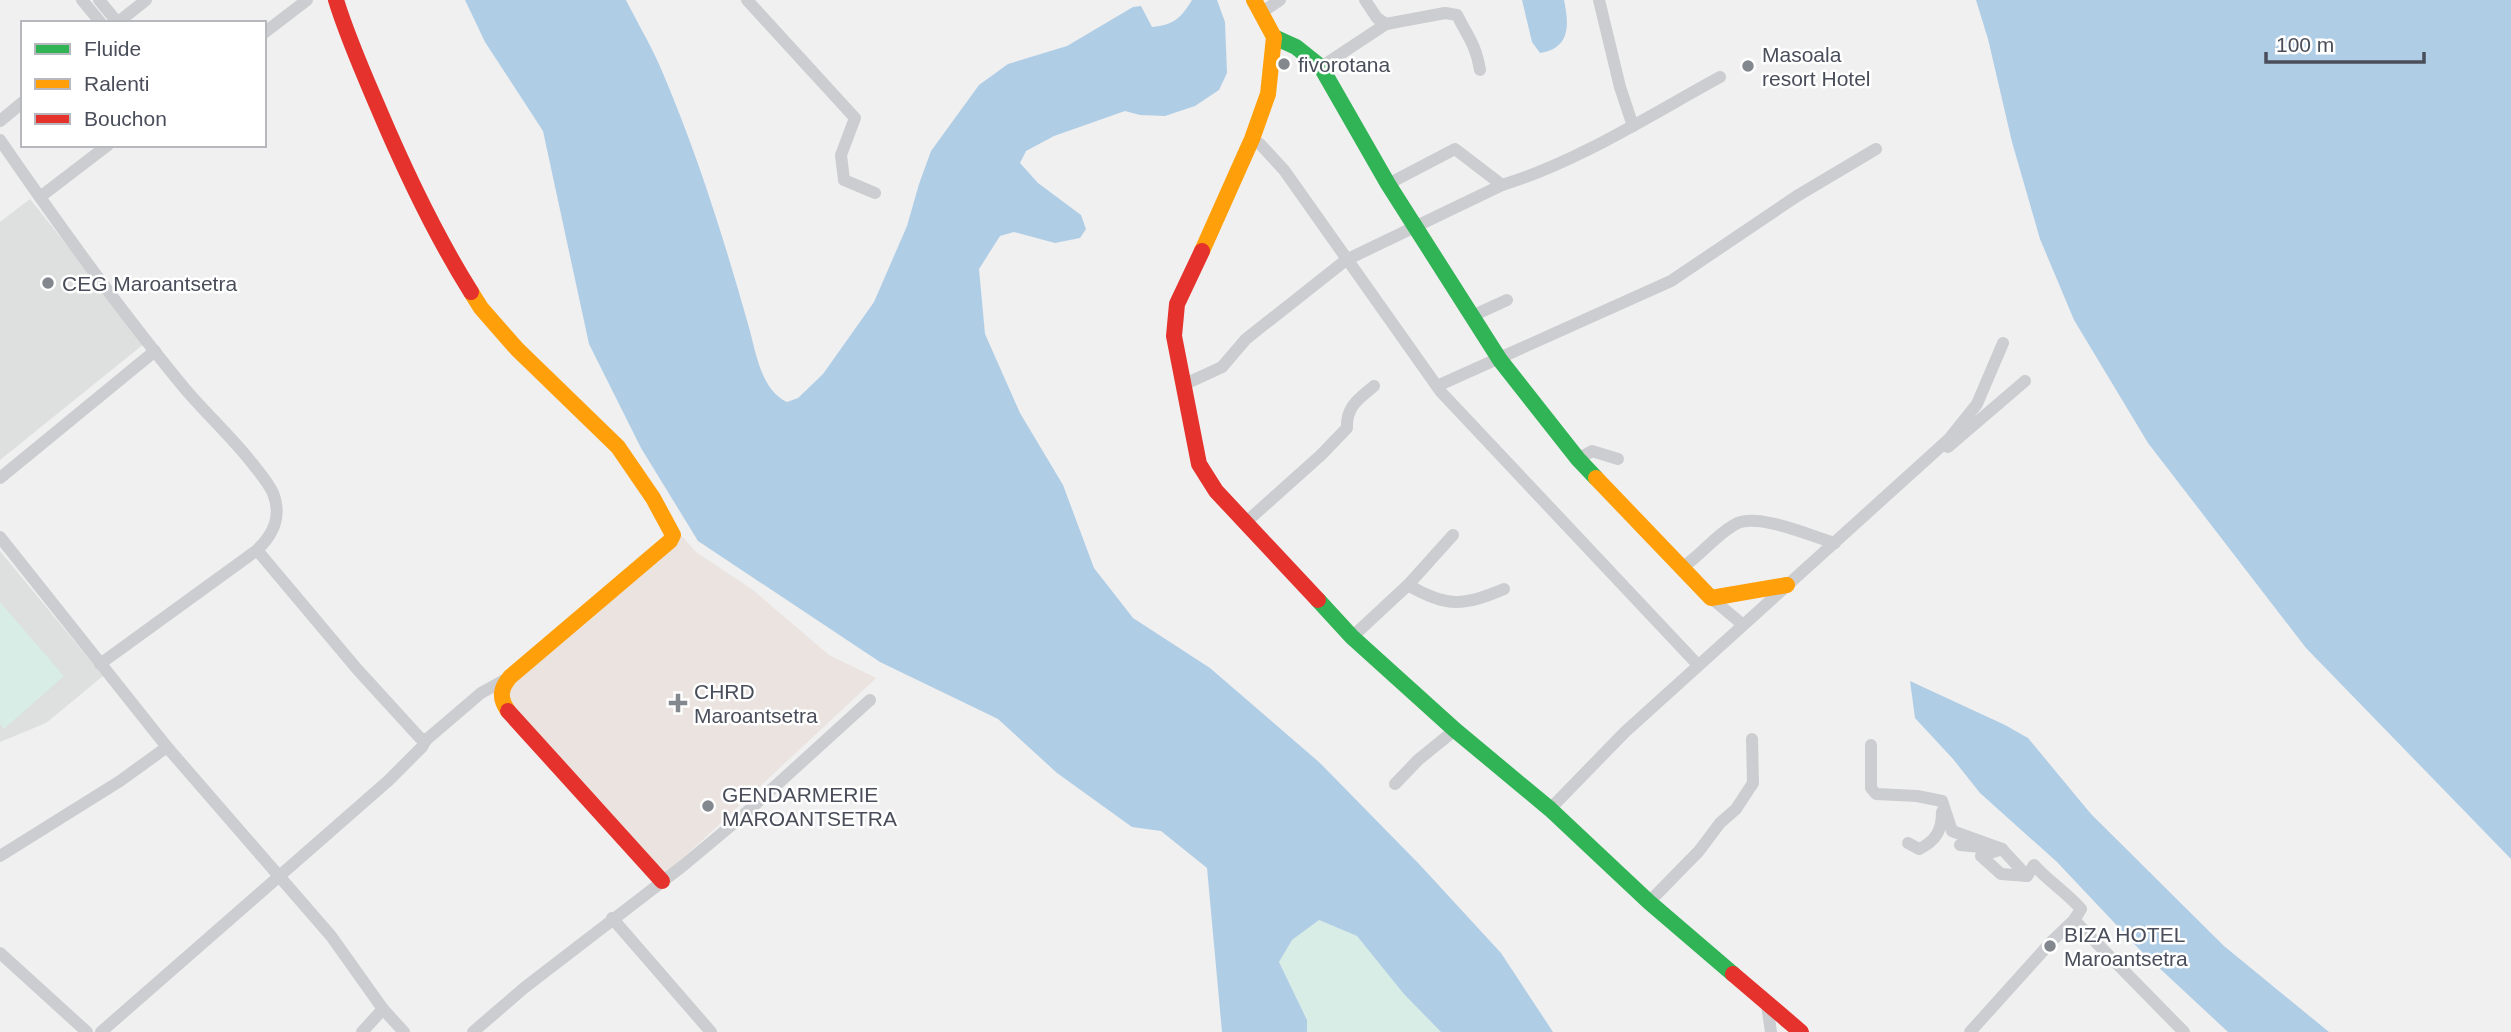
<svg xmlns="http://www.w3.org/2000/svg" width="2511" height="1032" font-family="Helvetica,sans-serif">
<rect width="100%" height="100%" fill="#f0f0f0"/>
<g fill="#dedfdf">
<path d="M30 199 145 343 0 460V222Z"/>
<path d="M0 551 103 676 46 723 0 742Z"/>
</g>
<path fill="#eae3df" d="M682 536 696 552 753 590 829 655 876 678 665 875 508 706 509 690 513 685Z"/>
<g fill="#d7ede5">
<path d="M0 602 64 676 4 729 0 724Z"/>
<path d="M1319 920 1357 936 1404 993 1441 1032H1307V1020L1279 962 1292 940Z"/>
</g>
<g fill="#b0cde6">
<path d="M465 0H626C638 24 652 47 662 71 697 153 724 239 748 324 756 351 760 389 787 402L798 398 823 374 874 302 907 226 919 184 931 151 979 85 1008 64 1067 46 1133 7 1141 6 1152 27C1174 25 1181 18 1192 0H1217L1225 22 1227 73 1219 90 1195 106 1165 116 1140 115 1125 111 1054 136 1026 151 1020 163 1038 183 1081 215 1086 229 1080 238 1055 243 1014 232 1000 236 979 269 985 334 1020 413 1063 485 1094 568 1133 618 1210 668 1320 763 1420 865 1501 953 1553 1032H1441L1404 994 1357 936 1319 920 1292 940 1279 962 1307 1020V1032H1222L1207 868 1161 831 1132 827 1057 773 998 719 880 662 698 541 641 448 589 344 543 131 485 42Z"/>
<path d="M1522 0H1564C1569 24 1571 48 1540 53L1532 42Z"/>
<path d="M1976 0H2511V859L2306 648 2148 443 2074 320 2040 239 2012 142 1988 39Z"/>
<path d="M1910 681 2005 725 2028 738 2091 814 2224 946 2329 1032H2228L2140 950 2057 862 1980 793 1953 759 1915 718Z"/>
</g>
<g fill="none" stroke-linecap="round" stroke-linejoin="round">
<g stroke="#cccdd0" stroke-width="12">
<path d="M82 0 101 23"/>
<path d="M99 0 118 23"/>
<path d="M747 0 855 118 841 155 844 180 875 193"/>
<path d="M1365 0 1377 18 1386 24 1445 13 1457 15C1468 37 1476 45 1480 70"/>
<path d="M1599 0 1620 87 1633 126"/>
<path d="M1262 12 1280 0"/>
<path d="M117 23 146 0"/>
<path d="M264 33 307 0"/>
<path d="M1321 67 1386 24"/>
<path d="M0 121 23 102"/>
<path d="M1252 139 1260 144 1284 170 1441 392 1698 665"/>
<path d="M0 140C57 223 117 306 181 384 203 411 230 435 252 463 259 472 268 482 273 493 282 516 274 534 257 550L100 664"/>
<path d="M1388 184 1455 149 1502 185"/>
<path d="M40 197 108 145"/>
<path d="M1472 316 1507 300"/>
<path d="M1183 385 1222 367 1246 339 1346 260 1502 185C1576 163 1652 114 1720 77"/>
<path d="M1437 386 1671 281 1797 196 1876 149"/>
<path d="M1948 447 2025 381"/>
<path d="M1578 459 1592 451 1618 459"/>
<path d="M0 478 155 351"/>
<path d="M1245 523 1321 455 1347 428C1346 406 1359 399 1374 386"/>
<path d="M0 537 167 747 331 936 383 1009 404 1032"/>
<path d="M257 550 357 669 420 738 426 740 481 693 510 677"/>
<path d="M1683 567C1702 554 1715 536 1734 525 1756 511 1810 536 1835 543"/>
<path d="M1408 585C1447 608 1464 606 1504 589"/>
<path d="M1711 598 1742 624"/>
<path d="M1352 637 1408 585 1453 535"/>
<path d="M1871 745V788L1876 794 1917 796 1942 801 1952 831 2002 849 1981 856 2001 874 2027 876 2034 865C2048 881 2066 892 2081 909L2074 920 2052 941 1970 1032"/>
<path d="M1395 784 1418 760 1455 730"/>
<path d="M1550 809 1625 732 1949 439 1977 404 2003 343"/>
<path d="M1908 843 1919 849C1936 841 1942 830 1942 812"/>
<path d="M1960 845 2002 849 2027 876"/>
<path d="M0 856 120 781 167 747"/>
<path d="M1649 902 1699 851 1720 823 1736 809 1753 783 1752 739"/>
<path d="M612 918 711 1032"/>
<path d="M2074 920 2184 1032"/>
<path d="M0 953 87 1032"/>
<path d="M1767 1005 1771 1032"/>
<path d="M101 1032 388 781 422 747 426 740"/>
<path d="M362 1032 383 1009"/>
<path d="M473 1032 524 988 684 865 739 819 870 700"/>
</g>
<g stroke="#30b455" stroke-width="16">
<path d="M1274 37 1296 47 1321 67 1388 184 1500 360 1578 459 1596 478"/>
<path d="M1318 600 1352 637 1455 730 1550 809 1649 902 1733 974"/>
</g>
<g stroke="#ff9f0a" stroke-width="16">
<path d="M1202 251 1252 139 1268 94 1274 37 1254 0"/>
<path d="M471 292 481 308 517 349 618 447 653 498 673 535 670 541 510 677C500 689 499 698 508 711"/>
<path d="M1596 478 1711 598 1787 585"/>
</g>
<g stroke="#e5322d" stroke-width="16">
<path d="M336 0C347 36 362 70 377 105 404 169 434 233 471 292"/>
<path d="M1202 251 1177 304 1174 336 1199 464 1216 491 1318 600"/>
<path d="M508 711 662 881"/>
<path d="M1733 974 1801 1032"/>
</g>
</g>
<g fill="#83878e" stroke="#fff" stroke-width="2.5">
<circle cx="1284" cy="64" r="7"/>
<circle cx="1748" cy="66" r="7"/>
<circle cx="48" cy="283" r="7"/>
<path d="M674.5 692.5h7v7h7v7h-7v7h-7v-7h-7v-7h7z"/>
<circle cx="708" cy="806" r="7"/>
<circle cx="2050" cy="946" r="7"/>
</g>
<g text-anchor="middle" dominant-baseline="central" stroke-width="5" stroke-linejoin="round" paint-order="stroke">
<g font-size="21" fill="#494e5a" stroke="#fff" text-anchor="start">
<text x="1762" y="54">Masoala<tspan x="1762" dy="24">resort Hotel</tspan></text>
<text x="1298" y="64">fivorotana</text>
<text x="62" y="283">CEG Maroantsetra</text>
<text x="694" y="691">CHRD<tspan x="694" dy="24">Maroantsetra</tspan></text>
<text x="722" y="794">GENDARMERIE<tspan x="722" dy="24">MAROANTSETRA</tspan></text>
<text x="2064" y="934">BIZA HOTEL<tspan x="2064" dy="24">Maroantsetra</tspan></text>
</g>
</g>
<rect x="21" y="21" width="245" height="126" fill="#ffffff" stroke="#b6b8bd" stroke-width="2"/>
<rect x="35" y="44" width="35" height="10" fill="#30b455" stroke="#b6b8bd" stroke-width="2"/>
<text x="84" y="56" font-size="21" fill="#494e5a">Fluide</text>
<rect x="35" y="79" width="35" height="10" fill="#ff9f0a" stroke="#b6b8bd" stroke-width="2"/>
<text x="84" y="91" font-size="21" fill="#494e5a">Ralenti</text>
<rect x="35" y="114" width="35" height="10" fill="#e5322d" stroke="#b6b8bd" stroke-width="2"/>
<text x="84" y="126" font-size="21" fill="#494e5a">Bouchon</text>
<path d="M2266 52v10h158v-10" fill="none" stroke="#494e5a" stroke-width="3.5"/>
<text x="2276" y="52" font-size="21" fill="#494e5a" stroke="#ffffff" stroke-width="5" paint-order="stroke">100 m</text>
</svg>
